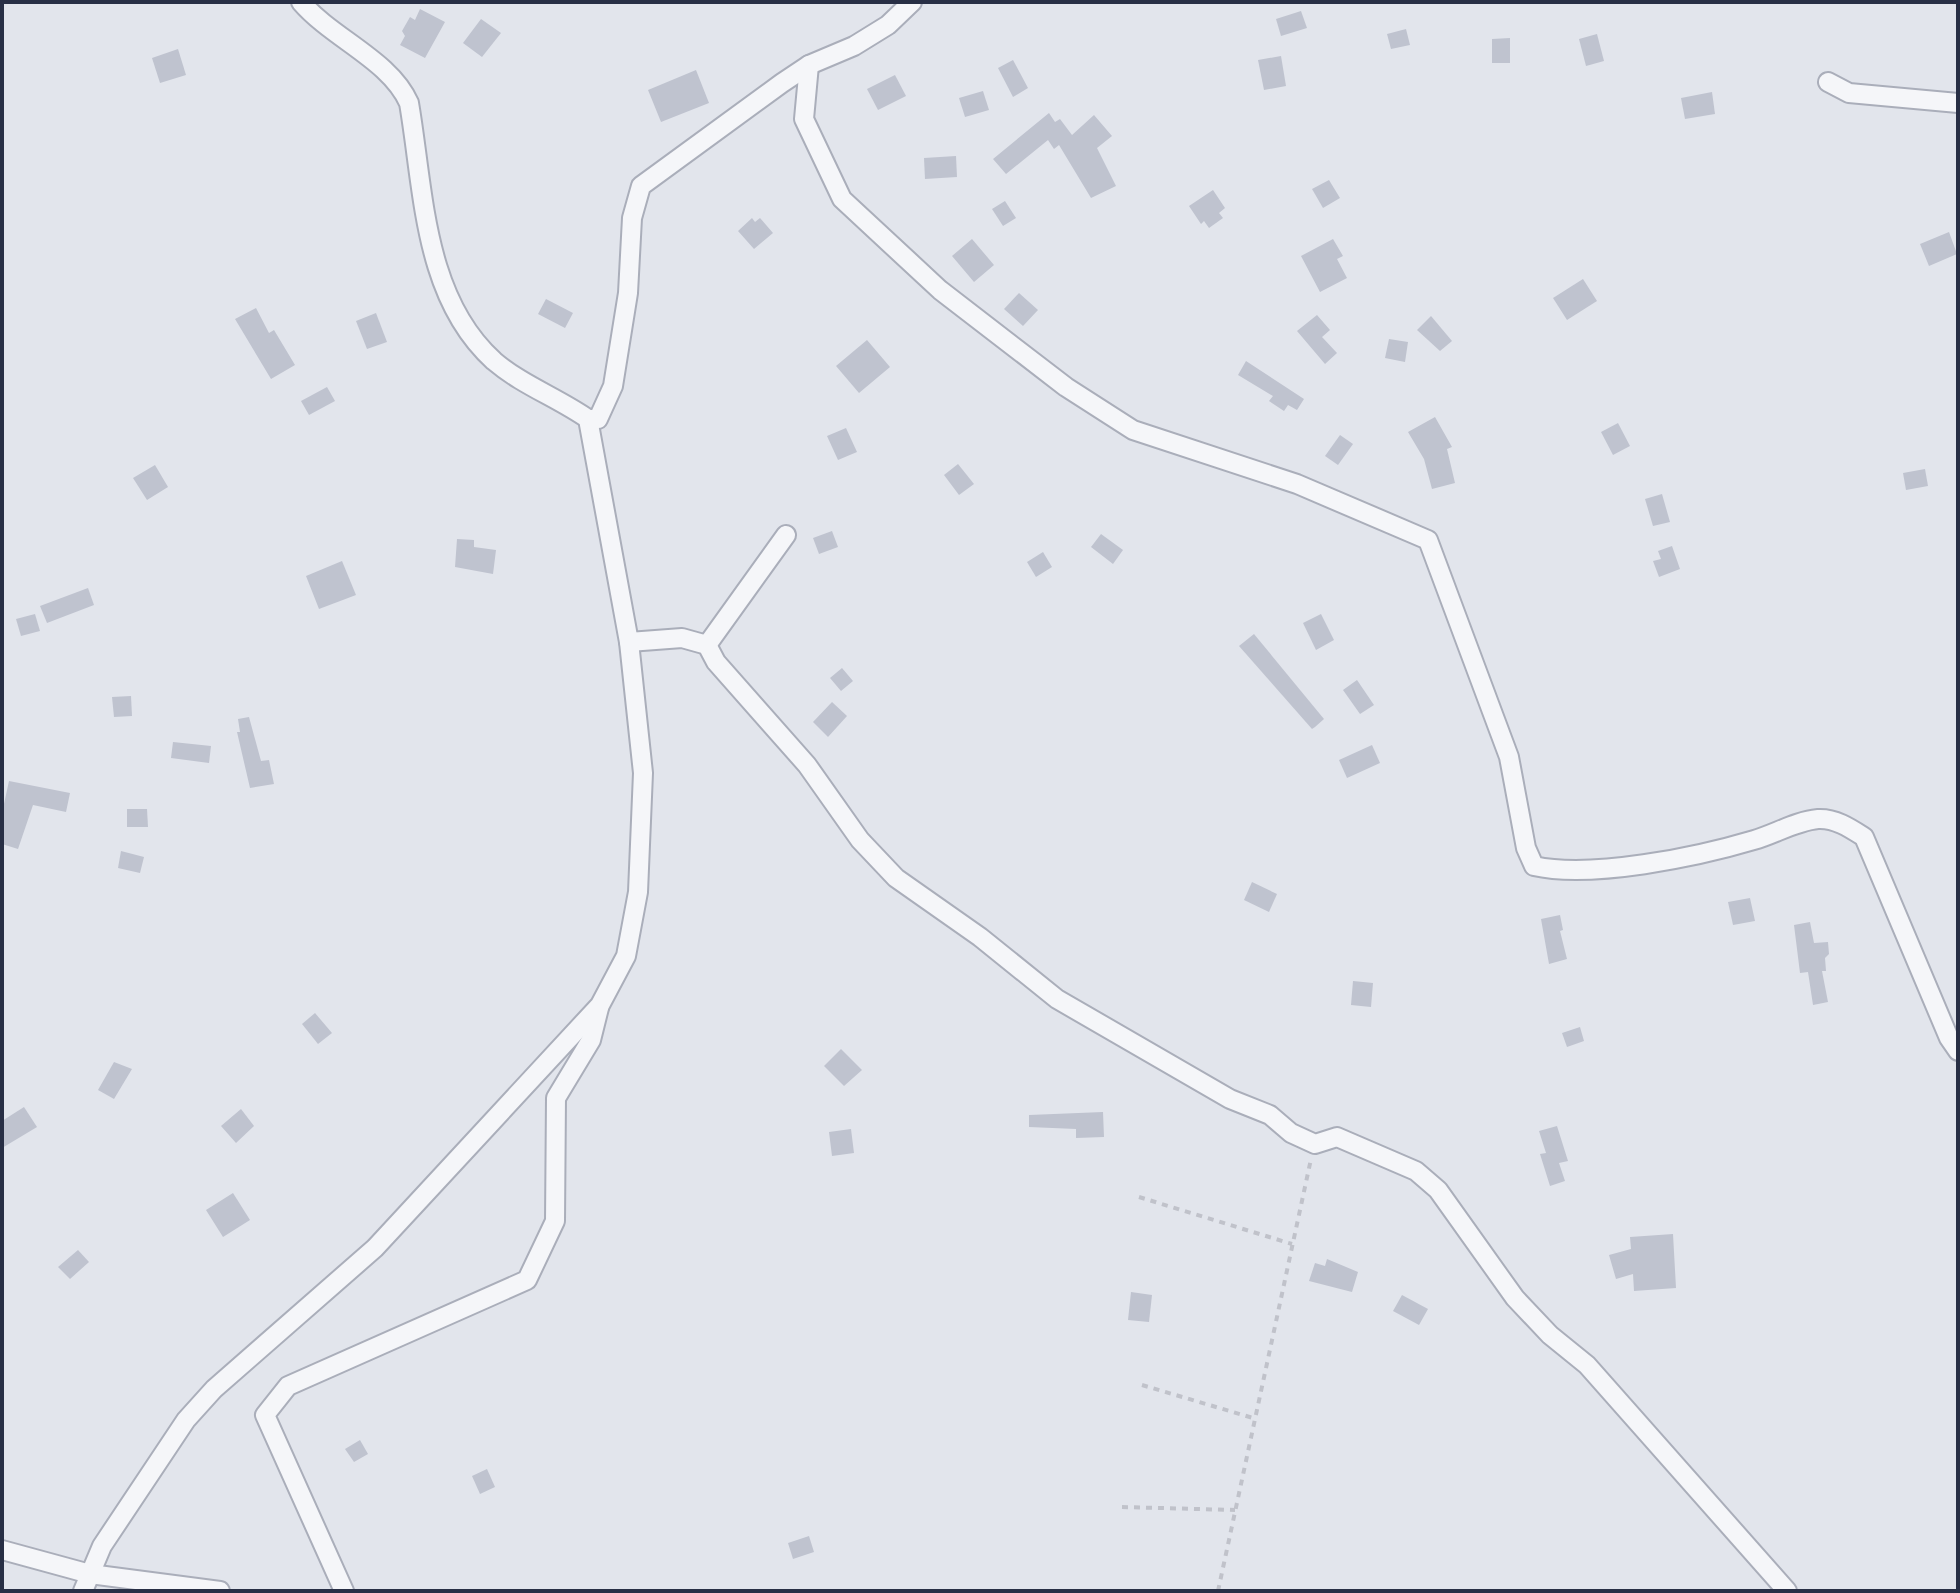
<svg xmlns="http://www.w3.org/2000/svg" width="1960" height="1593" font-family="Quicksand,sans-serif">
<rect width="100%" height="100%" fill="#e2e5ec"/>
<g fill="#bfc3cf">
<path d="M420 9 445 22 425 58 400 45 405 36 402 31 410 17 415 20Z"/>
<path d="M1301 11 1307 28 1281 36 1276 19Z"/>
<path d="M481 19 501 33 482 57 463 43Z"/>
<path d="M1406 29 1410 45 1391 49 1387 34Z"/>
<path d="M1597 34 1604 61 1586 66 1579 39Z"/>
<path d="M1510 38V63H1492V39Z"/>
<path d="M178 49 186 75 160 83 152 58Z"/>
<path d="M1281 56 1286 86 1264 90 1258 60Z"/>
<path d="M1013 60 1028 88 1013 97 998 68Z"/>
<path d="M696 70 709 103 661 122 648 90Z"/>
<path d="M895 75 906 96 878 110 867 89Z"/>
<path d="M983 91 989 110 965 117 959 98Z"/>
<path d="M1712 92 1715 114 1685 119 1681 98Z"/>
<path d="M1049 113 1055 122 1060 119 1072 135 1094 115 1112 136 1097 148 1116 186 1091 198 1059 145 1054 149 1048 140 1006 174 993 159Z"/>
<path d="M956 156 957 177 925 179 924 158Z"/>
<path d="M1329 180 1340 198 1323 208 1312 189Z"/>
<path d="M1213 190 1225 208 1219 213 1223 218 1209 228 1204 221 1201 224 1189 206Z"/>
<path d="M1005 201 1016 218 1003 226 992 209Z"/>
<path d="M752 218 755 222 760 218 773 233 754 249 738 231Z"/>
<path d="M1949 232 1957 254 1929 266 1920 244Z"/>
<path d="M972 239 994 265 974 282 952 256Z"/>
<path d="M1333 239 1343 256 1337 259 1347 278 1320 292 1301 256Z"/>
<path d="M1583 279 1597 301 1567 320 1553 298Z"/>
<path d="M1019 293 1038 310 1023 326 1004 309Z"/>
<path d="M546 299 573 313 565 328 538 314Z"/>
<path d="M256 308 269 333 274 330 295 365 271 379 235 319Z"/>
<path d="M376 313 387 342 367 349 356 321Z"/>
<path d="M1317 315 1330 330 1322 337 1337 353 1325 364 1297 331Z"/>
<path d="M1431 316 1452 341 1440 351 1417 330Z"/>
<path d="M1389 339 1408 342 1405 362 1385 358Z"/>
<path d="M867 340 890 367 859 393 836 366Z"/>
<path d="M1246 361 1304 399 1297 410 1288 405 1284 411 1269 401 1273 396 1238 375Z"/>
<path d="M327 387 335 401 309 415 301 401Z"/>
<path d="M1435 417 1452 447 1447 449 1455 483 1432 489 1424 459 1408 432Z"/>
<path d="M1618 423 1630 446 1613 455 1601 432Z"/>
<path d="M846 428 857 452 838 460 827 436Z"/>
<path d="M1340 435 1353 444 1338 465 1325 456Z"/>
<path d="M958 464 974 484 959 495 944 475Z"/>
<path d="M155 465 168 487 147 500 133 478Z"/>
<path d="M1925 469 1928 486 1906 490 1903 473Z"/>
<path d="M1662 494 1670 522 1653 526 1645 499Z"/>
<path d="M832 531 838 547 819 554 813 538Z"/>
<path d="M1101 534 1123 550 1113 564 1091 547Z"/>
<path d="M457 539 474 540V547L496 550 493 574 455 567Z"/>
<path d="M1672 546 1680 569 1659 577 1653 561 1661 559 1658 551Z"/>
<path d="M1043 552 1052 567 1036 577 1027 562Z"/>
<path d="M342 561 356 595 319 609 306 576Z"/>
<path d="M88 588 94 605 47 623 40 606Z"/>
<path d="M35 614 40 631 21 636 16 619Z"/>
<path d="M1321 614 1334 640 1316 650 1303 623Z"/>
<path d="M1254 634 1324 719 1315 727 1312 729 1239 646Z"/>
<path d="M842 668 853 681 841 691 830 678Z"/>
<path d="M1357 680 1374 705 1360 714 1343 690Z"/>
<path d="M131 696 132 716 114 717 112 697Z"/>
<path d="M832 702 847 716 828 737 813 722Z"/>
<path d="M249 717 261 761 269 760 274 784 250 788 237 732H240L238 719Z"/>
<path d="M173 742 211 746 209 763 171 758Z"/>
<path d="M1372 745 1380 763 1347 778 1339 760Z"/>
<path d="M9 781 70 793 66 812 33 805 18 849 2 844V813Z"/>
<path d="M127 809H147L148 827H127Z"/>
<path d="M121 851 144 857 140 873 118 868Z"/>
<path d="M1252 882 1277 894 1269 912 1244 900Z"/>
<path d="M1750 898 1755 921 1733 925 1728 902Z"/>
<path d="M1560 915 1563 930 1560 931 1567 959 1549 964 1541 919Z"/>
<path d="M1810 922 1814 943 1828 942 1829 954 1825 958 1826 971H1822L1828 1002 1813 1005 1808 972 1800 973 1794 925Z"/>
<path d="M1353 981 1373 983 1371 1007 1351 1005Z"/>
<path d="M315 1013 332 1033 318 1044 302 1024Z"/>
<path d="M1580 1027 1584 1041 1567 1047 1562 1033Z"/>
<path d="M841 1049 862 1070 844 1086 824 1066Z"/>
<path d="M114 1062 132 1069 114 1099 98 1090Z"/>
<path d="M24 1107 37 1127 2 1148V1121Z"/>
<path d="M241 1109 254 1126 236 1143 221 1126Z"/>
<path d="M1103 1112 1104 1137 1076 1138V1129L1029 1127V1115Z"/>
<path d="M1557 1126 1568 1161 1559 1163 1565 1181 1550 1186 1540 1154 1546 1153 1539 1131Z"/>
<path d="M851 1129 854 1153 832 1156 829 1132Z"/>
<path d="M233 1193 250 1220 223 1237 206 1210Z"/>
<path d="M1673 1234 1676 1288 1634 1291 1633 1274 1616 1279 1609 1255 1631 1249 1630 1237Z"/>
<path d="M78 1250 89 1262 70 1279 58 1267Z"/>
<path d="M1327 1259 1358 1272 1352 1292 1309 1281 1315 1263 1325 1266Z"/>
<path d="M1131 1292 1152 1295 1149 1322 1128 1320Z"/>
<path d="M1402 1295 1428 1309 1419 1325 1393 1311Z"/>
<path d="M360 1440 368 1454 354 1462 345 1449Z"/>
<path d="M487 1469 495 1487 480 1494 472 1476Z"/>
<path d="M809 1536 814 1552 793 1559 788 1543Z"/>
</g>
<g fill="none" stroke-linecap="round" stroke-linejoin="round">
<defs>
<g id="minor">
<path d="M301 2C333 39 390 60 409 103 424 190 423 297 494 361 522 385 558 398 588 419L629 642 682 638 707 645 716 662 807 765 860 840 896 878 980 937 1057 999 1230 1099 1270 1115 1291 1133 1315 1144 1337 1137 1416 1171 1438 1190 1515 1298 1550 1335 1587 1365 1787 1591"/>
<path d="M809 65 804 119 842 199 940 290 1066 387 1133 430 1297 484 1428 540 1509 757 1526 848 1534 866C1591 879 1697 857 1754 840 1775 834 1796 821 1818 819 1835 818 1850 828 1864 837L1949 1038 1958 1051"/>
<path d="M1828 82 1849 93 1958 103"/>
<path d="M588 419H598L613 386 628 293 632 218 641 186 782 83 809 65 854 46 888 25 912 2"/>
<path d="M707 645 786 535"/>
<path d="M2 1550 90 1574 220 1591"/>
<path d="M83 1591 102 1546 186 1420 214 1389 375 1248 600 1005 626 956 638 892 643 773 629 642"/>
<path d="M344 1591 265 1415 288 1386 527 1280 555 1221 556 1098 591 1040 599 1008"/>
</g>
</defs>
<use href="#minor" stroke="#aaaeba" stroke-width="22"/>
<g stroke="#c0c2ca" stroke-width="4" stroke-dasharray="6 6" stroke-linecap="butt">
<path d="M1139 1197 1292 1244"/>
<path d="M1142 1385 1253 1418"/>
<path d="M1122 1507 1235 1510"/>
<path d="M1218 1591 1311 1159"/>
</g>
<use href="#minor" stroke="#f5f6f9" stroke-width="18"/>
</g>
<rect width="1960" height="1593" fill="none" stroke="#282f45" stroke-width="8"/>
</svg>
